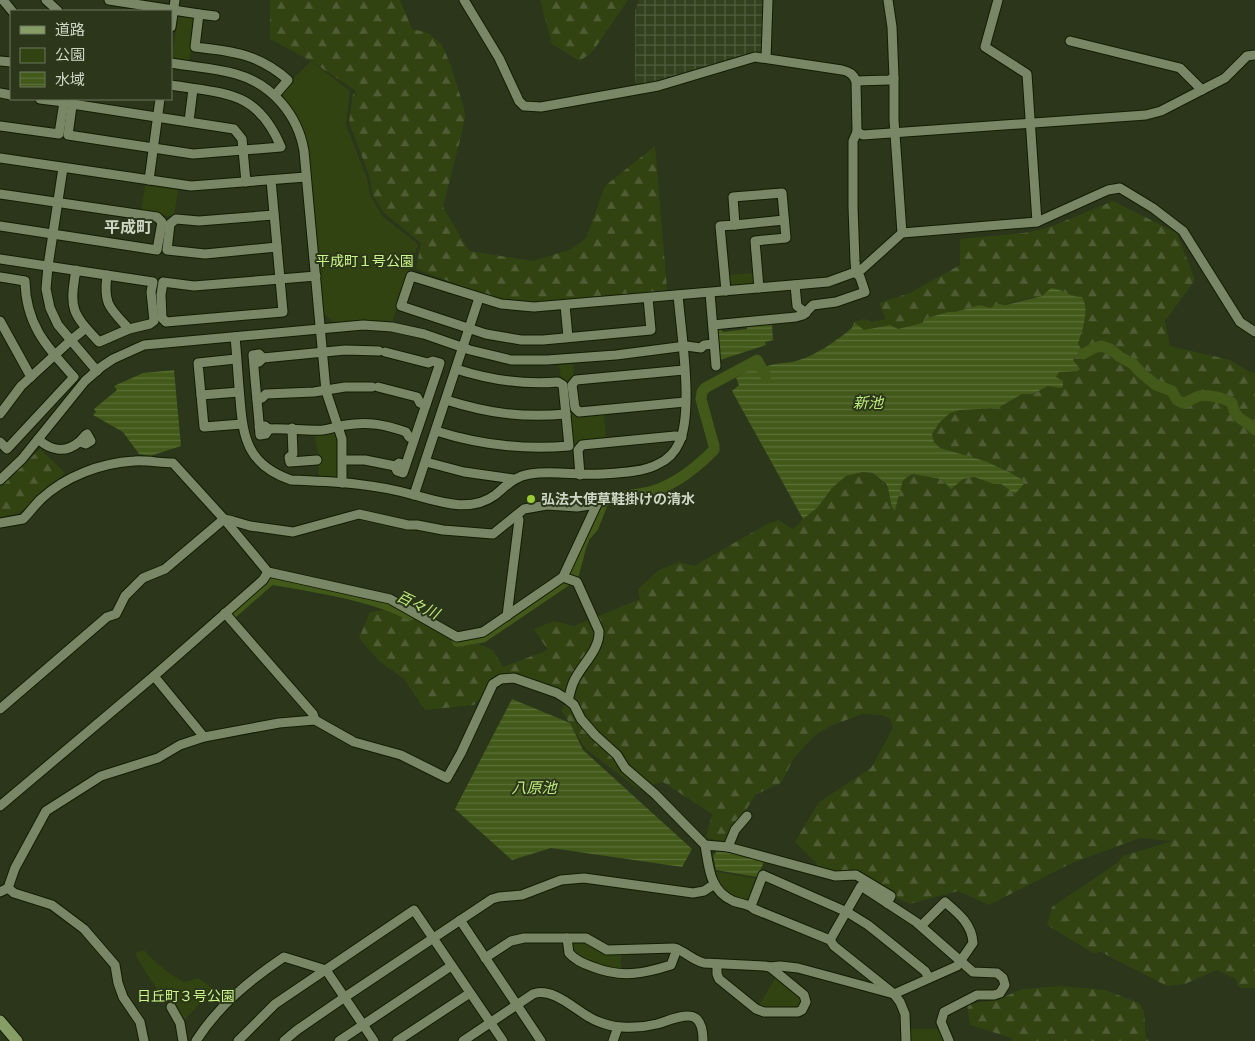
<svg xmlns="http://www.w3.org/2000/svg" width="1255" height="1041" font-family="'Fira Sans','Noto Sans JP',sans-serif">
<defs>
<pattern id="industrial-grid" width="8" height="8" patternUnits="userSpaceOnUse" patternTransform="scale(1.25)"><rect width="8" height="8" fill="#34411e"/><path d="M0 4h8M4 0v8" fill="none" stroke="#505c3d"/></pattern>
<pattern id="forest-firs" width="22" height="20" patternUnits="userSpaceOnUse" patternTransform="scale(1.25)"><rect width="22" height="20" fill="#324312"/><path d="M5 1l3.5 6h-7zM16 11l3.5 6h-7z" fill="#4e5d33"/></pattern>
<pattern id="water-rules" width="6" height="5" patternUnits="userSpaceOnUse" patternTransform="scale(1.25)"><rect width="6" height="5" fill="#425919"/><path d="M0 2.5h6" fill="none" stroke="#5c7039"/></pattern>
</defs>
<rect width="100%" height="100%" fill="#2b361a"/>
<path fill="url(#industrial-grid)" d="M639 0H765L763 51 637 88 635 79V11Z"/>
<g fill="#324312">
<path d="M181 14 193 15 196 21 189 61 175 60 172 55 178 18Z"/>
<path d="M311 61 350 91 346 125 367 178 370 194 382 216 418 244 392 323 349 322 334 323 324 313 309 155C306 139 303 126 295 112 291 105 283 99 282 91Z"/>
<path d="M145 185 178 190 174 217 141 212Z"/>
<path d="M755 273 756 283 753 286 731 288 728 285 727 275Z"/>
<path d="M573 364 574 377 572 410 604 413 606 440 575 449 571 448 559 365Z"/>
<path d="M333 431 338 435 339 476 336 480 319 479 318 452 314 433Z"/>
<path d="M713 871 758 879 749 900C733 903 717 885 713 871Z"/>
<path d="M573 940H581L621 953V971L597 966 573 953 570 943Z"/>
<path d="M144 950C155 963 169 974 184 982L198 978 221 994 211 1004 204 999 182 1022C165 999 147 978 135 953Z"/>
<path d="M775 978 799 995 803 999 801 1007C789 1012 770 1010 758 1007Z"/>
<path d="M910 1029H942L946 1041H910Z"/>
</g>
<g fill="url(#forest-firs)">
<path d="M270 0H400L412 29 428 33 442 45 451 66 464 108 465 116 461 136 443 207 469 251 533 261 572 249 586 238 605 186 655 146 668 301 528 311 416 269 421 243 383 212 372 193 370 178 349 122 353 94 356 91 311 61 270 39Z"/>
<path d="M540 0H628L593 51 580 61 552 44Z"/>
<path d="M1113 201 1177 233 1195 280 1165 321 1170 346 1230 360 1248 371 1255 373V988H1244L1239 987 1235 979 1217 970 1185 984 1167 986 1101 952 1093 953 1047 925 1052 907 1117 863 1123 856 1172 841 1140 838 1072 863 989 905 958 891 910 904 841 871 826 873 795 842 819 802 871 768 893 728 890 719 882 715 863 714 830 726 814 736 794 758 781 783 755 795 726 842 706 838 712 814 663 782 638 789 586 749 561 710 573 695 510 673 499 677 474 705 425 710 404 679 379 661 359 638 370 612 391 609 411 611 454 642 479 644 493 650 503 667 548 650 534 629 554 621 574 626 640 599 638 589 659 570 679 562 694 566 767 524 778 520 793 529 803 519 817 508 832 488 846 476 863 472 873 473 888 488 892 508 895 509 903 480 912 474 941 479 947 486 955 484 963 479 974 477 994 484H1001L1015 494 1023 485 1022 480 1009 472 985 461 940 448 934 442 932 434 940 422 949 413 960 410 998 408 1022 394H1033L1048 386 1059 372 1075 357 1088 355 1082 350 1078 344 1085 316V302C1067 294 1045 294 1026 299 1016 301 1008 305 998 304L990 308 980 305 955 312H948L927 318 922 323 898 329 890 325 864 330 854 322 864 319 872 322 886 319 879 303 910 293 960 265V239L1024 233 1050 227Z"/>
<path d="M40 449 65 473 19 513 0 517V487Z"/>
<path d="M1059 986 1105 990 1139 1003 1144 1011 1146 1038 1149 1041H1012V1038L970 1025 967 1004 997 1000 1022 989Z"/>
</g>
<g fill="url(#water-rules)">
<path d="M1051 288C1062 289 1070 297 1082 297 1090 309 1082 331 1078 344L1082 350 1097 344 1098 350 1088 355 1075 357 1073 360 1080 369 1078 371 1059 372 1056 377 1063 381V386L1061 388 1048 386 1033 394H1022L998 408 960 410 950 413 940 422 932 434 934 442 940 448 985 461 1009 472 1023 480V485L1015 494 1001 484H994L974 477 963 479 951 489 941 479 912 474 903 480 895 510 892 508 888 488 886 484 873 473 863 472 846 476 832 488 817 508 803 519 732 391 739 385 736 378 761 361 765 367C776 362 786 364 796 361 817 355 836 341 852 328L854 322 864 330 890 325 898 329 922 323 927 318 948 312H955L980 305 990 308 998 304 1006 305 1042 296Z"/>
<path d="M772 324 773 340 765 342 766 345 720 360 717 332 720 328 723 332 747 329V327Z"/>
<path d="M174 370 181 446 150 456 139 454 123 432 93 415 96 412 94 409 117 390 114 386 143 373Z"/>
<path d="M512 699 570 723 583 750 692 849 682 867 551 848 512 860 455 809Z"/>
<path d="M716 850 731 851 765 860 757 877 716 870 713 855 716 853Z"/>
</g>
<g fill="none" stroke-linecap="round" stroke-linejoin="round">
<g stroke="#425919" stroke-width="11">
<path d="M1083 354 1094 348 1101 346 1110 349 1120 357 1133 364 1141 373 1156 385 1172 391 1177 400 1183 403C1189 402 1193 398 1199 396 1208 394 1224 398 1232 403 1236 423 1244 417 1255 430"/>
<path d="M231 614 271 579C314 587 373 595 410 615"/>
<path d="M457 641 483 637 573 576 581 546 585 536 593 527 603 502C616 495 631 496 645 493 672 488 695 469 714 450V446L701 399 702 392 705 388 757 360 766 376"/>
</g>
<defs>
<g id="minor">
<path d="M3 0 12 11"/>
<path d="M46 0 58 11"/>
<path d="M109 0 199 14 195 47C232 51 259 54 288 80L275 95"/>
<path d="M464 0 499 58 519 101 524 106 541 107 658 86 755 57 842 70C850 72 853 74 856 81L857 132 853 141V207L855 261 856 273 860 277 865 292 836 302 813 305 803 315 796 317 713 325"/>
<path d="M888 0 892 27 894 78V120L902 233"/>
<path d="M998 0 985 47 1027 74 1037 222"/>
<path d="M199 14 215 16"/>
<path d="M171 27 175 0"/>
<path d="M1070 41 1180 68 1202 90"/>
<path d="M766 58 768 0"/>
<path d="M0 61 11 62"/>
<path d="M171 63C193 67 215 68 236 74 272 84 298 115 304 151L326 391 342 439V483"/>
<path d="M856 81 889 80 894 78"/>
<path d="M0 93 11 95"/>
<path d="M73 99 68 135 193 154 281 147C257 90 226 94 171 85"/>
<path d="M72 104 234 129 242 139 246 182"/>
<path d="M189 121 193 89"/>
<path d="M0 126 59 134 64 102 40 99"/>
<path d="M857 132 863 135 1146 115 1161 111 1225 78 1247 56 1255 55"/>
<path d="M0 158 191 186 306 177"/>
<path d="M63 168 48 266 46 289 50 308 58 325 97 371"/>
<path d="M149 180 160 99"/>
<path d="M271 180 280 279 316 276"/>
<path d="M0 194 157 217 162 222 157 250 0 226"/>
<path d="M274 215 199 221 176 219 170 224 167 250 205 254 277 247"/>
<path d="M735 225 784 220"/>
<path d="M0 259 153 282 151 292 154 321 150 324 129 329 99 342C72 313 69 310 76 270"/>
<path d="M107 275C103 305 110 308 129 329"/>
<path d="M0 277 25 281C26 325 46 346 74 377L7 449 0 442"/>
<path d="M280 279 283 312 166 322 162 318 161 295 163 282 194 286Z"/>
<path d="M795 285 797 306 806 313"/>
<path d="M726 291 720 226 735 225 733 197 782 193 786 238 755 241 759 288"/>
<path d="M710 293 716 366"/>
<path d="M479 298 414 495C440 502 471 513 495 495 506 486 515 476 530 474 554 470 578 476 602 474 618 473 645 472 658 464 667 460 675 452 679 443 694 411 681 332 678 295"/>
<path d="M648 298 651 330 543 340H521L486 334 401 306 411 276 501 304 534 307 828 282 861 270 902 233 1037 222 1108 190 1120 188 1153 208 1183 231 1240 322 1255 332"/>
<path d="M565 305 568 337"/>
<path d="M0 321 31 377"/>
<path d="M235 337C237 357 238 378 240 399 243 439 248 465 291 480 335 482 372 483 414 495"/>
<path d="M385 352 428 363 433 361 440 363 403 473 397 471 395 466 399 463 405 465"/>
<path d="M263 358 345 350 379 351"/>
<path d="M236 359 198 363 204 427 242 424"/>
<path d="M254 363 259 362 263 358 259 354 253 355C255 382 258 408 260 435L266 434 269 429 265 426 259 427"/>
<path d="M684 370 576 380 572 385 575 408 579 412 685 402"/>
<path d="M378 387 417 397 420 403 426 405"/>
<path d="M201 395 239 392"/>
<path d="M257 399 262 398 266 394 314 392 345 387H372"/>
<path d="M446 400C487 413 522 418 566 414"/>
<path d="M0 414 21 386 70 341 86 328"/>
<path d="M292 428 293 454 289 457 290 462 317 460"/>
<path d="M269 429C287 428 305 431 323 430 331 429 338 426 346 425 368 421 386 425 406 432L409 437 414 439"/>
<path d="M436 431C480 445 523 450 569 446L563 385 558 382C523 385 490 380 456 369"/>
<path d="M38 439C50 450 65 454 79 442 82 440 83 436 87 434L91 441 86 444 80 442"/>
<path d="M343 460H365L395 466"/>
<path d="M426 462 464 472 513 479"/>
<path d="M580 475 578 450 582 445 675 436 682 437"/>
<path d="M0 480 22 459 85 381 101 367 113 359 144 345 363 325 392 327 424 334 470 350 511 360H547L616 355 686 346 701 348 704 345 714 344"/>
<path d="M0 523 23 519C29 513 35 505 41 499 66 476 101 463 134 461 146 460 160 463 173 463L224 519 268 572 390 599 457 637 483 632 563 577 597 504"/>
<path d="M563 577 577 582 599 631C600 650 582 664 574 681 571 687 570 694 568 700"/>
<path d="M225 613 313 714 315 720"/>
<path d="M507 616 519 520 517 515"/>
<path d="M154 676 204 737"/>
<path d="M0 709 107 617 116 614 125 596 143 578 165 569 224 519 233 521 250 526 293 532 359 514 408 525H417L443 530 493 534 524 509 547 505 577 507 597 504"/>
<path d="M0 806 154 676 263 580 268 572"/>
<path d="M705 845C709 867 709 890 733 901 740 904 749 904 754 909L830 940 834 946 894 994 900 1002 905 1014 906 1041"/>
<path d="M728 847 735 830 747 816"/>
<path d="M8 888 14 893 52 905 84 929 115 965 118 983 123 997 140 1022 144 1041"/>
<path d="M0 892 8 888 15 868 46 811 101 776 158 758 180 745 204 737 279 723 315 720 354 742 401 755 447 778 461 753 493 684 501 679 514 678 557 693 568 700 574 705 581 719 595 735 617 755 625 768 655 794 705 845 728 847 835 876 856 875 891 896 887 903"/>
<path d="M751 906 763 875 847 912 868 925 888 941 925 971 929 978"/>
<path d="M460 920 541 1041"/>
<path d="M567 938 569 953C575 960 584 964 593 967 621 978 643 974 671 965L677 949"/>
<path d="M830 940 861 886 916 922 973 972 997 973 1003 978 1005 985 1000 993 994 995H977L944 1012 941 1022 949 1041"/>
<path d="M485 958 511 941 524 938H586L607 950 674 948C685 951 692 960 704 963L764 966 770 967 780 966 798 968 894 994 957 966 973 943C972 924 958 913 945 902L921 926"/>
<path d="M717 964V974L719 979 756 1009 764 1012H798L802 1010 806 1002 804 995 770 967"/>
<path d="M171 1007 180 1023 183 1041"/>
<path d="M196 1041C218 1006 250 980 284 957L326 970 374 1041"/>
<path d="M238 1041 275 1004 414 910 503 1041"/>
<path d="M284 1041 297 1030 345 997 492 899 499 897 522 895 561 880 584 878 693 893 704 891 713 885"/>
<path d="M339 1041 451 966"/>
<path d="M397 1041 470 993"/>
<path d="M463 1041 533 994C552 987 573 1008 589 1017 597 1022 612 1027 622 1027 634 1028 645 1027 657 1024 680 1017 703 1004 703 1041"/>
<path d="M613 1041 618 1027"/>
</g>
<path id="major" d="M0 1021 17 1041"/>
</defs>
<use href="#minor" stroke="#141d03" stroke-width="11"/>
<use href="#major" stroke="#141d03" stroke-width="13"/>
<use href="#minor" stroke="#798767" stroke-width="9"/>
<use href="#major" stroke="#869d65" stroke-width="11"/>
</g>
<circle fill="#99cb35" stroke="#2b361a" stroke-width="2" cx="531" cy="499" r="5"/>
<g text-anchor="middle" dominant-baseline="central" stroke-width="4" stroke-linejoin="round" paint-order="stroke">
<g font-size="14" fill="#cbf688" stroke="#2b361a">
<text x="365" y="261">平成町１号公園</text>
<text x="186" y="996">日丘町３号公園</text>
</g>
<g font-size="14" font-weight="bold" fill="#ced6c5" stroke="#2b361a" text-anchor="start">
<text x="541" y="499">弘法大使草鞋掛けの清水</text>
</g>
<g font-size="15" font-style="italic" fill="#c0eb7d" stroke="#2b361a">
<text x="868" y="403">新池</text>
<text transform="translate(418 605) rotate(26)">百々川</text>
<text x="534" y="788">八原池</text>
</g>
<g font-size="16" font-weight="bold" fill="#ced6c5" stroke="#2b361a">
<text x="128" y="227">平成町</text>
</g>
</g>
<rect x="10" y="10" width="162" height="90" fill="#2b361a" stroke="#6c765e"/>
<rect x="20" y="26" width="25" height="8" fill="#869d65" stroke="#6c765e"/>
<text x="55" y="35" font-size="15" fill="#ced6c5">道路</text>
<rect x="20" y="48" width="25" height="15" fill="#324312" stroke="#6c765e"/>
<text x="55" y="60" font-size="15" fill="#ced6c5">公園</text>
<rect x="20" y="72" width="25" height="15" fill="url(#water-rules)" stroke="#6c765e"/>
<text x="55" y="85" font-size="15" fill="#ced6c5">水域</text>
</svg>
